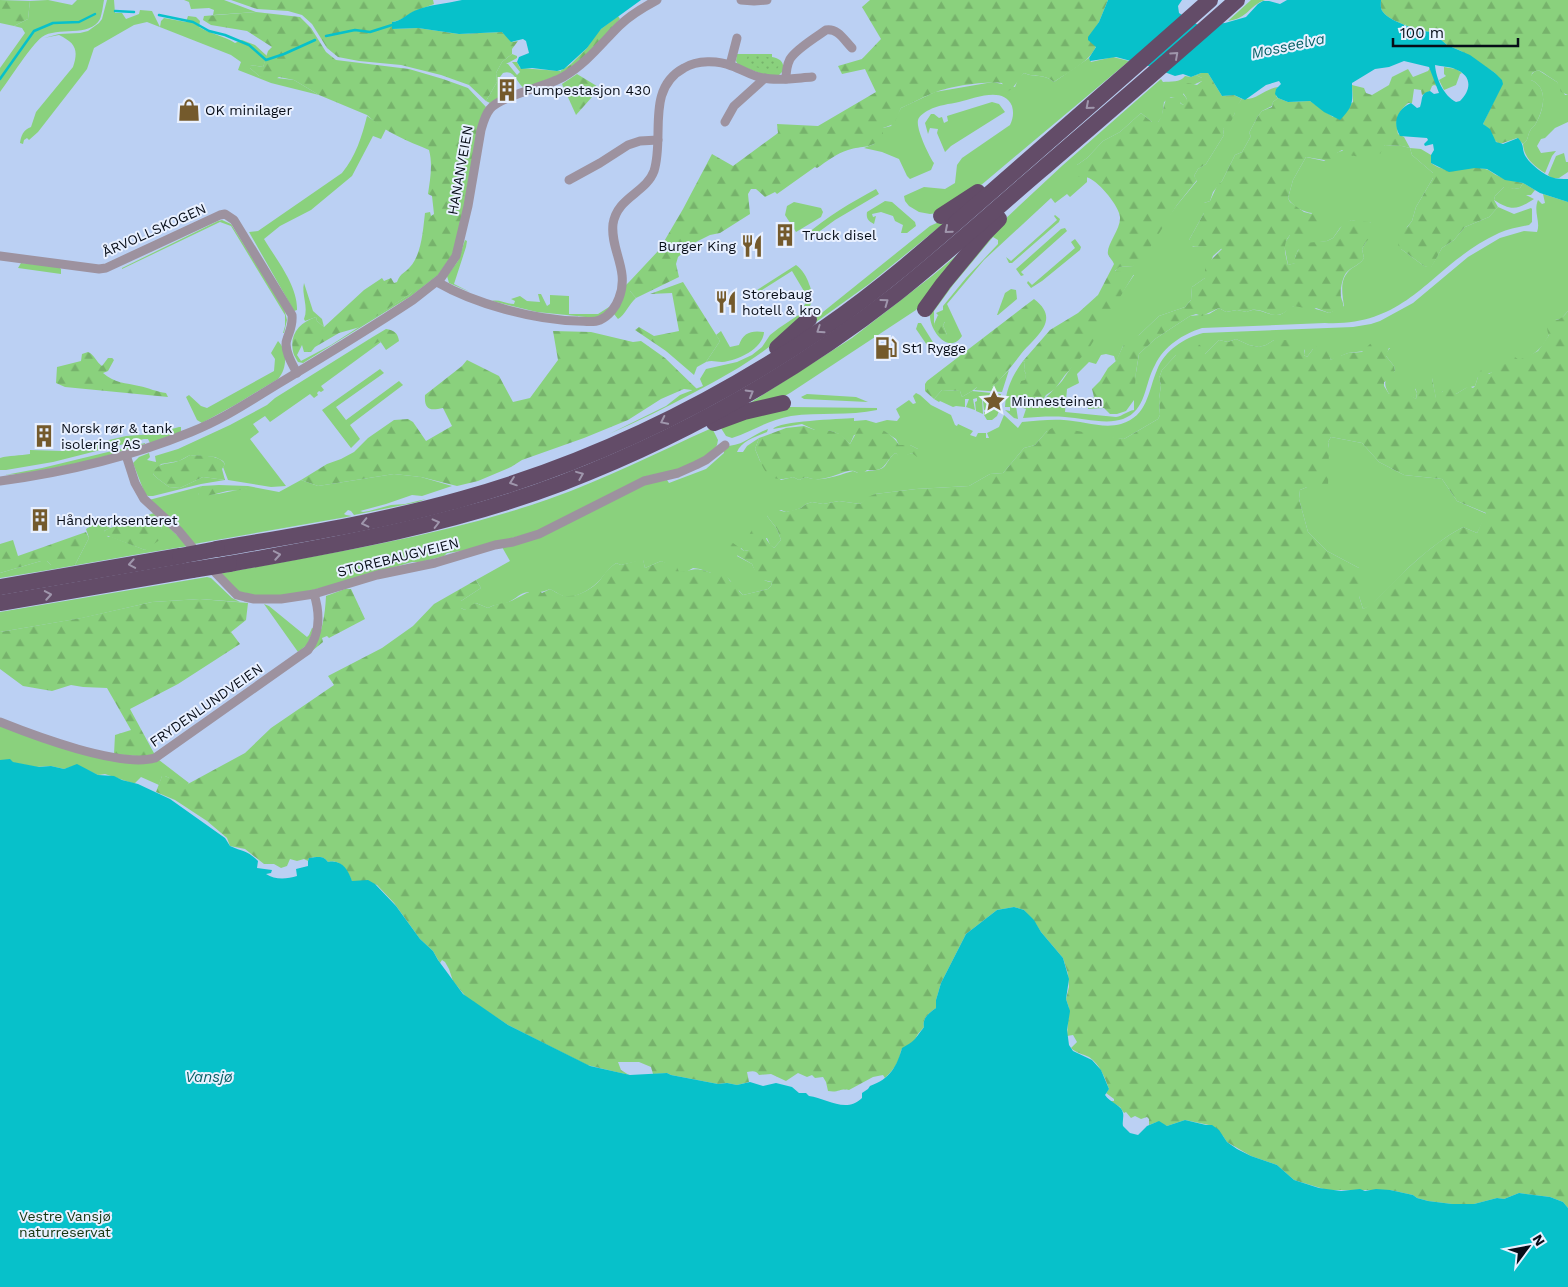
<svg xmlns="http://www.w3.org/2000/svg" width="1568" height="1287" font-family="'Work Sans',sans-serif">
<defs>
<pattern id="forest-firs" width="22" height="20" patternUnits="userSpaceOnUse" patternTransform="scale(1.25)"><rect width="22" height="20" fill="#8ad17d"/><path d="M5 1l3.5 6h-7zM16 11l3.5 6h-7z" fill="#76b26b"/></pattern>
<pattern id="park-dots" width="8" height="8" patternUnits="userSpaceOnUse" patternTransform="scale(1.25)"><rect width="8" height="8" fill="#8ad17d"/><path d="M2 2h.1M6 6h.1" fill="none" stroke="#76b26b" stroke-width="1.8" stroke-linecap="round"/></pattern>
</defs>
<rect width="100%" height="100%" fill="#bbd0f3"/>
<g fill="#8ad17d" fill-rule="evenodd">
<path d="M48 0 72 5 77 0H104C103 6 102 14 100 19 90 38 57 26 42 37 31 45 10 79 0 92V68L25 33 22 28 14 26 28 19 30 1Z"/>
<path d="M107 0H114L115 13H122L126 19 139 14 140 10 152 11 160 27 161 21 164 18 186 22 188 16 196 17 200 21 199 27C211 34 224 36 235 43L242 40 255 45 267 56 263 67 250 65V68L259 76 294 80 319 95 271 83 238 70 241 62 231 55 147 22 134 25 94 48 87 69 38 132 29 140 27 138 24 140 23 144 20 143C21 136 23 130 31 127L36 112 73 67C79 49 75 43 59 35L44 38 0 95 44 38 59 34 80 33 88 31 99 23 102 19Z"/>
<path d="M184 0H224L256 12 213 15 214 10 209 8 191 9 189 2Z"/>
<path d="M1251 0H1265C1248 6 1249 18 1228 21Z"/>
<path d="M512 54 517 56V58L506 64H508L517 75 520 72 512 62H517L520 68 560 71 562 74 524 88C516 83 515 69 503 73L500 77 503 85 511 86V91L490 103 486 101 497 82 496 73 502 62Z"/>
<path d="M737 54H772V57C780 58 785 63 783 71L778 76H767L738 65 736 61Z"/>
<path d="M1113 57 1129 61 980 186 937 213 930 214 919 212 909 206 905 201 904 196 924 187 945 189 955 183 957 165 962 158 1010 125C1013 119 1014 113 1012 106 1004 86 975 98 959 102 950 104 938 105 929 110 925 112 919 116 918 120 916 129 929 156 934 163L931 170 910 179 907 176 899 159 882 152 864 148 874 144 883 128 891 126 901 108 935 92 993 82 1015 87 1018 79 1024 73C1035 78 1043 73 1054 82L1089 58 1091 62Z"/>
<path d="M1444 67 1456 69 1462 73 1460 74 1456 85 1444 90 1439 80 1446 76 1444 74Z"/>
<path d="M1538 70 1557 82 1565 95H1568V122L1555 128 1545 138 1541 139 1537 146 1541 153 1556 151 1552 156 1545 173C1534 166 1524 158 1523 144 1529 140 1527 136 1530 131 1531 128 1534 127 1535 125 1543 112 1550 88 1531 80 1530 75 1533 72 1538 70Z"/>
<path d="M1196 75 1202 78V81L1193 85 1183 94 1187 99 1186 102 1183 105 1175 98 1171 97 1164 102 1162 117 1158 122H1152L1141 113 1120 132 1103 141 1087 158 1077 165 1087 177V182L1070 197 1067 194 1055 203 1051 198 984 260 947 304 962 336C949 356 928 330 930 312L1003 221 1063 165 1161 79 1163 82C1171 81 1180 83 1185 76L1191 77ZM993 237 998 240V244L966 278 943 306V310L936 313 945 322 943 325 947 335 934 324V311L953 285Z"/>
<path d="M1279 87 1276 89V96L1278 98 1273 102 1272 106 1262 111 1258 116 1249 133 1251 136 1242 152 1235 155 1222 181 1213 192 1210 201 1204 203V213L1189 240 1193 247 1214 245 1222 248 1213 256 1205 278 1192 287 1191 300 1185 307 1159 316 1139 335 1123 346 1116 362 1114 356 1106 354 1101 355 1096 364 1089 362 1077 374 1079 383 1067 389 1065 412 1116 417C1123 416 1127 411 1134 410V385L1139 354 1155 339 1190 316 1209 314 1219 308 1226 312 1237 310 1247 312C1257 306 1266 315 1277 315 1285 315 1287 307 1294 306 1306 305 1318 310 1329 313L1344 306C1342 292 1339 278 1352 268 1357 265 1361 263 1364 258L1362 249 1366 242 1371 222 1365 223 1351 220 1340 228 1333 238 1327 241 1320 242 1298 250 1295 257 1296 263 1288 265 1284 244 1290 235H1296L1312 213C1303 212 1292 206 1288 198L1293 180 1306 157 1324 161C1329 158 1336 152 1342 151 1356 148 1370 161 1385 145L1402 146 1410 148 1412 155 1433 173V178L1416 207 1412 221 1407 227 1401 249 1424 266 1431 267 1442 248 1454 240 1465 227 1489 217 1498 207 1514 214 1531 208 1532 209V222L1529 225C1519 227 1508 229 1499 233 1431 264 1411 327 1325 323L1202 328C1183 334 1164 346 1155 365 1144 384 1147 410 1123 419 1106 425 1083 418 1065 417 1051 416 1037 417 1023 418L1026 409 1016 406 1018 419 1014 418 1005 410 1010 411V407H1005C1006 389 1012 376 1023 361L1025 362 1024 370 1026 374 1024 401 1031 407 1039 406C1046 396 1054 390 1062 381L1134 275 1115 272 1118 267 1133 266 1177 205 1197 181 1194 176 1198 169 1206 164 1224 135 1223 129 1234 115 1236 106 1242 99C1257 101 1265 88 1279 87Z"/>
<path d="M992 102 999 104 1005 112 951 146 945 152 937 133 938 129 930 128 928 134 925 123 931 114H934L939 118 942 117 944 123 948 121 947 116Z"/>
<path d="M367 116 386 129 381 139 373 136 352 176 311 210 280 226 264 239C276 259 298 286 297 310L294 311 249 232 258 231 342 173C356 156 362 136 367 116Z"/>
<path d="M1564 153 1566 162H1568V172L1559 178H1552L1548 175 1556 156Z"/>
<path d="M1523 183 1535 190 1531 195H1526L1534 199C1517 210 1511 211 1494 200L1495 196 1505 186 1514 189 1520 188Z"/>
<path d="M876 189 879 194 835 220 809 239H806L805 236C826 217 852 202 876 189Z"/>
<path d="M1543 194 1568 202V311L1561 319 1555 320C1551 331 1546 344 1537 351 1525 361 1492 373 1478 377L1475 386 1466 388 1456 394 1443 391 1439 397 1436 399 1432 378 1415 389 1417 393 1416 399 1398 390 1389 394C1382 381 1385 381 1395 371L1394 366 1386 356V353L1390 348 1348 353 1331 360 1329 356 1313 349 1307 357 1304 355 1306 340H1274L1266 345 1259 347 1249 345 1236 339 1228 342 1219 340 1205 354 1176 355 1162 370 1159 378 1161 385 1159 399 1160 415 1158 419 1124 439 1047 431 1035 445 1024 448 1003 473 990 474 969 486 916 489 875 494 860 504 839 501 823 504 812 502 806 504 801 508 792 511 786 512 781 510 767 516 777 529 781 540 774 548 770 545 767 538 749 544V550L744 551 741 548 737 556 752 564C756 573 761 582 772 582L771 586 768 589 743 595 726 576 711 573 700 569 693 568 686 572H678L676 568 661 561 645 568 643 560 621 565 616 563C609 568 605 574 600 580 592 588 580 596 569 597 562 597 556 592 550 589 538 595 532 590 524 593 518 595 513 601 506 603 499 605 495 604 488 608L476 603 465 610 461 608V601L481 588 476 580 510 561 502 547 647 482 667 480 669 483 706 469 724 453 723 449C729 444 736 446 743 442 751 438 759 432 768 429L767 432C757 436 741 441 737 452H743L747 446 759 438 755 449 760 461 781 480 793 477 799 480 806 477C821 483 838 475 853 471L858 473C866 470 880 472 885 466 888 462 890 457 895 453L897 454 899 457 912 453 914 454 918 449 910 445H899L896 439 882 430 854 435 850 444 839 434 828 430H815L802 424 773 429C779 421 839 419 854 418V421L866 420 876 423 887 420 897 421 900 417 896 409 909 400 913 404 916 403 913 396 916 393 920 395 931 405 951 415 955 425 957 426 958 424 973 431 970 435 976 437 978 433H986V438H989L987 433 999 427 1004 415 1018 428 1022 422C1036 421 1050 419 1064 420 1082 421 1103 429 1121 424 1148 416 1148 391 1157 370 1165 350 1184 338 1203 333L1353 327 1371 324 1380 321 1413 303 1468 257 1500 238 1524 231 1537 232C1541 222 1533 212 1538 200L1542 204 1545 203Z"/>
<path d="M885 201 892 202 915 222 916 226 907 233H901L903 225 895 221 893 216 881 212 872 214 873 217 876 216 874 224C868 221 866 218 867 212Z"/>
<path d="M794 202 821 208 823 212 821 217 796 232 785 215 787 206Z"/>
<path d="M1055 215 1060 219 1059 222 1012 263H1009L1006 257 1011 261 1057 220 1054 216Z"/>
<path d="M222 220 231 224 284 308 287 320 284 333H283L285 326V315L231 226 220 222 122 269V268L218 221Z"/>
<path d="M941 221 943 224 869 284 812 325 813 320 915 238 930 226Z"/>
<path d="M1065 228 1067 231 1021 272 1024 275 1021 276 1016 269 1061 229Z"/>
<path d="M1075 239 1081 247 1080 250 1042 281 1031 288 1027 283 1028 281 1032 285 1075 248 1071 242Z"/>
<path d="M465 240 467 241 466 247 454 284 470 292 449 283 447 276 458 261Z"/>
<path d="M971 243 916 310 790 393 781 398 750 403 852 338 932 276Z"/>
<path d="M452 255 438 275 411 296 303 363 298 362 294 355H297L301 361 331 345 410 294Z"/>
<path d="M21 263 59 267 61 269V274L18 268Z"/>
<path d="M796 265C802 269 807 277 809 284 812 290 813 299 810 306 806 315 798 322 790 329 762 356 729 374 695 392 667 407 639 421 609 434L666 406 680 395 703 386 700 379 706 369 737 362 752 355 762 347 770 335 779 328 800 314 808 298 792 271 759 292 757 290Z"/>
<path d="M630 281V291L636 298C629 304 625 315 618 319L614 314 626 285Z"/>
<path d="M304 283 313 311 322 319 324 327 317 321 316 317 305 321 304 319C309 307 301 294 304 283Z"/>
<path d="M1011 289 1016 290 1017 299 998 315H997L1005 293Z"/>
<path d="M538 294H541L547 306 550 304V295L569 296V314H598L609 307 610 309 599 317H586L537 312 492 301C499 299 506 304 514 304L515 301 511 299 520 296 527 301 540 302Z"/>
<path d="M918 323H921L936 347 935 351H931L916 329Z"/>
<path d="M721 331 730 347 739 345C743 333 751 330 764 332 763 349 737 361 722 362 716 362 712 360 706 362L720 341 716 335Z"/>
<path d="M371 338 369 341 379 340 381 342 321 386 324 390 321 392 319 391 317 393 318 395 314 398 310 394 270 422 265 416 253 424 259 432 250 439 286 486 271 487 228 480 223 467 225 464 223 461 215 457 190 455 179 461 161 464 153 474 157 478 169 487 180 488 203 477 225 480 201 484 153 496H148L145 494 133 463 139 457 149 453 150 457 147 460 156 462 155 456 178 449 230 425 267 405 275 398Z"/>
<path d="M278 341C288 351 287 369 278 379L235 405 202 423 197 420 186 397 189 395 201 406 207 408 274 371 275 359 271 353Z"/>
<path d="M380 369 384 373 336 407 346 420 399 381 403 385 350 425 360 439 351 448 322 410Z"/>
<path d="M1009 370 1002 392 974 390 977 387H992Z"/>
<path d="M942 390 960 391 962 397 972 391 1001 394 999 411 997 416 992 420H987L984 415V412L992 411 993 407H990V409L984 410 983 401 985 400V398L982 399 983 414 976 411 975 402 977 401V398L973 399 975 410 966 407 969 399H965V407L956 406 953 407 940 401 939 402 934 399Z"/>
<path d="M807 394 856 397 868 402 804 399 801 397Z"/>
<path d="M790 407 877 408V410C849 416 819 412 791 416 768 420 753 431 732 438L726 436 719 425 766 411Z"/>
<path d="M179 427H181V432L150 443 148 439H144L53 462 6 470H0V458C9 455 20 456 30 454V450L62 451 126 436 154 434Z"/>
<path d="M712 428 718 440 717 445 711 454 704 459 668 473 647 476 542 530 462 551 447 553 444 556 421 562H412C371 573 282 606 242 594 234 591 225 580 218 574 329 553 443 536 549 499 606 479 658 452 712 428Z"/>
<path d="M1331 437 1362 443 1379 462 1404 475 1442 479 1457 501 1487 514 1477 533 1463 527C1428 546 1399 576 1372 605L1363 609 1359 596V568L1327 551 1308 532 1299 499 1300 490 1307 487 1329 448 1328 442Z"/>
<path d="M145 443V444L93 460 28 473 5 475 42 468Z"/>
<path d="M394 474 421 477 452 486 422 496 412 495 386 504 360 511 363 512 369 511 391 505 405 504 426 499 418 502 354 515 351 511 348 510 344 514 346 515 352 516 194 544 149 500 202 486 198 491 199 495 218 494 247 488 248 486 279 492 301 480 318 486Z"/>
<path d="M154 513 188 546C125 556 63 568 0 578V573L41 561H47L51 565H75L89 538 86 529 96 523 106 524 110 528 104 531 108 537H112L145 550 162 529Z"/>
<path d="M207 577 211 578 232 598 240 602 200 599 152 602 82 618 0 632V612Z"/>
<path d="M264 604 269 606 307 637 309 635 312 628 314 629 307 645 298 652Z"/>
<path d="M0 725 69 747 159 760 189 783 186 786 165 776H162L159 785 141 777 135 783H132L105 774 98 775 77 765 64 769 51 766 36 767 0 760Z"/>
</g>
<g fill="url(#forest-firs)" fill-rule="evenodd">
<path d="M0 0 30 1 28 19 14 26 0 23Z"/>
<path d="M231 0H433L434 4 413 12 400 20 392 22V29L418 28 459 34 502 32 513 42 518 41 512 49V54L502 62 496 73 497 82 486 101 469 85 441 75 401 65 359 61 338 57 327 48 312 24 302 15 288 11 257 9Z"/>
<path d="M870 0H1108L1099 22 1088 39 1096 46C1090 62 1068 72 1054 82 1043 73 1036 78 1024 73 1018 80 1015 87 1007 92L1002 83C985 81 952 86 936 92 924 96 913 103 901 108L894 124 883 128V136C871 150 863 145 848 150 837 153 826 162 817 168L815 167 777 194 775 192 765 197 756 189H751L748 194 750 214 720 233 710 235 694 243 678 257 676 264 679 277 636 298 630 291V281L659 250 683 209 712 154 733 166 778 133 777 124 818 126 876 92 865 69 842 74 838 66 862 59 881 39 862 7Z"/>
<path d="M1381 0H1568V95L1561 92 1557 82C1550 78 1545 73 1538 70L1532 73 1531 80C1550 88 1543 111 1535 125 1534 127 1531 128 1530 131 1527 136 1529 140 1523 144L1517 138 1500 144C1491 140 1490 129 1483 124L1502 84 1495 73 1461 51 1447 45 1432 32C1421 32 1389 21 1383 12 1380 9 1381 4 1381 0Z"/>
<path d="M256 12 300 17 311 28 326 52 336 60 409 69 443 79 468 88 486 107 460 230 452 255 438 272 410 294 360 327 339 333 315 347 311 352H304L302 345 297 355H294C288 336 298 323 316 317L317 321 324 327 364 290 382 278 384 281 391 278 394 283 397 282C401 272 404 274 410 267 422 254 423 229 425 213L430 212 431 216 434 214 432 196 428 194C430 180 433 165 429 150 408 141 384 132 367 115L319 95 294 80 279 77 272 81 259 76 250 68V65L263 67 268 51 272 47 247 31 211 25 203 20 204 16Z"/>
<path d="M618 16 620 19 593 50 562 74 560 71 570 65 587 48 597 32Z"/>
<path d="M1430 68 1437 86 1434 85 1432 86 1430 91 1422 95 1421 90 1414 89 1412 103H1408C1397 113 1395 120 1398 134L1404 137 1410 148 1421 149 1431 155V163C1450 177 1465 164 1485 169 1490 170 1492 173 1496 175 1504 179 1514 181 1523 183L1520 188 1514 189 1504 187 1495 196 1494 200 1498 207 1489 217 1465 227 1454 240 1442 248 1431 268 1424 266 1401 249 1398 245V239L1412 221 1416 207 1433 178V173L1412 155 1410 148 1402 146 1385 145 1380 154C1362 151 1358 163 1342 150L1337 153 1330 161 1306 157 1293 180 1288 198 1290 202 1304 212 1316 215 1318 225 1315 232 1307 235H1290C1282 244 1285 253 1288 265L1295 263C1294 253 1299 249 1305 243L1327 241 1333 238 1344 223 1351 220 1378 223 1380 227 1366 242 1362 249 1364 258C1360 265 1351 267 1346 273 1342 279 1340 290 1341 297 1342 301 1344 303 1343 308L1329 313 1316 308 1311 311 1305 308 1294 306C1288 309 1283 316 1275 315 1265 314 1257 306 1247 312L1237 310 1226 312 1219 308 1202 316 1196 314 1190 316 1155 339 1139 354 1136 372 1134 400 1126 411 1117 414H1110L1104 408 1088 409V405L1094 397 1092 389 1100 381 1108 368 1116 361 1123 346 1130 337 1139 335 1159 316 1185 307 1191 300 1192 287 1205 278V266L1222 249C1208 242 1199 250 1189 245V240L1204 213 1201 207 1204 203 1210 201 1217 186 1222 181 1235 155 1242 152 1251 136 1249 133 1258 116 1262 111 1272 107 1273 102 1278 98 1288 102 1310 101 1333 117 1353 102 1352 85 1364 88 1366 93 1372 95 1389 85 1392 77 1408 69 1413 77 1428 71Z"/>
<path d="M1201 73H1208L1222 96 1234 95 1242 99C1233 110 1236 121 1223 129L1224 135 1206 164 1198 169 1194 176 1197 180 1177 205 1139 265 1133 266 1119 267 1115 271 1134 274 1088 350 1065 375 1055 389 1046 395 1039 406 1031 407C1023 400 1016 392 1021 381L1025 380 1026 374 1024 370 1025 362 1023 361 1050 330 1078 313 1098 295 1114 264C1113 261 1109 257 1108 254 1106 245 1121 229 1120 217 1119 206 1100 183 1089 178 1085 176 1079 177 1074 177L1073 173 1077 165 1087 158 1103 141 1120 132 1141 113 1152 122H1158C1164 115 1162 106 1167 98L1178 97 1180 99V103L1183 105 1187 99 1182 91 1184 85 1188 83 1197 85 1202 81V78L1196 75Z"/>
<path d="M577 74 600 88 576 115 562 84Z"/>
<path d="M683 282 720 341 706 362 697 367 694 375 666 351 635 330 639 327 654 336 679 331 672 293 650 294Z"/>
<path d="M1034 299C1062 320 1035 337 1021 354 1012 366 1003 377 992 387H977L972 391 962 397 960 391 942 390 934 399 925 391V384L927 381Z"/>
<path d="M1568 311V1208L1563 1202 1550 1197 1519 1193 1504 1199 1497 1198 1474 1204H1452L1428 1201 1417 1198 1413 1195 1390 1190H1327L1294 1180 1277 1165 1251 1156 1227 1142 1223 1136 1209 1125 1185 1120 1167 1126 1157 1122 1149 1125V1119L1147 1117 1141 1119 1135 1116 1131 1118 1126 1112 1124 1113 1120 1107 1110 1101H1114V1099L1106 1093 1109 1089C1105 1078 1100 1064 1089 1057 1083 1054 1076 1053 1071 1048L1077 1042 1073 1035 1067 1036 1069 1008 1066 999 1069 987 1068 974 1063 958 1041 932 1036 924 1024 910 1014 907 997 910 966 934 941 983 936 1000V1008C929 1013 922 1018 924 1027L918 1034 914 1041 901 1050C900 1062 893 1070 885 1078L883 1075 873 1077 849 1090C840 1088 839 1093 828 1091L826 1082 823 1077 815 1078 812 1075 807 1077 798 1073 786 1081 771 1074 759 1075C756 1070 752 1071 747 1072L749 1082 737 1085 727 1083 718 1084 671 1075 667 1073 653 1074 651 1067 639 1062H618L621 1070 629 1075 587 1065 508 1025 467 998 453 981 449 969 445 962 442 960 440 963 433 951 420 939 394 903 377 885 363 881H352C347 871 342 859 328 862 323 855 317 857 309 858L308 861 304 859 297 861 290 859 287 866 281 868 274 864H264L245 849 230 846 227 838 207 821 175 800 156 792 162 776H165L186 785 245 753 271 728 334 685 328 676 382 648 413 626 434 604 476 580 481 588 461 601V608L465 610 469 606 476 603 488 608C495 604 500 604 508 602 520 598 525 591 539 590L542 593 550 589C556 592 562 597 569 596 580 596 593 588 600 580 605 573 609 568 616 563L621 565 643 559 645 568 661 561 667 563 675 562 679 572C694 571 694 566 711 573L719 571 727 576 730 581 738 585 739 591 743 595 768 589 771 586 772 582 758 579 752 564 728 550 730 544 733 543 744 551 749 550 748 537 753 528C767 533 764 540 774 548L781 540 777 529 767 516 769 511 773 509 786 512 801 508 806 504 812 502 823 504 839 501 860 504 868 497 875 494 916 489 969 486 990 474 1003 473 1024 448 1035 445 1047 431 1054 427 1124 439 1158 419 1160 415 1159 399 1161 385 1159 378 1162 370 1176 355 1194 343 1200 345 1205 354 1219 340 1228 342 1236 339 1249 345 1259 347 1266 345 1274 340H1306L1307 345 1304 351V355L1307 357 1313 349 1322 343C1329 347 1328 353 1331 360L1337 356H1340L1348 353 1362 352 1370 344 1381 340 1390 345 1386 356 1394 366 1395 371 1389 380 1384 382V386L1389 394C1390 393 1394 389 1396 389 1400 389 1412 396 1416 399L1417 393 1414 385 1425 374 1432 378 1436 398 1447 387 1451 388 1456 394 1469 386 1473 388 1475 386 1480 371 1483 370 1489 374 1515 357 1519 360 1538 351 1549 335C1546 329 1547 325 1551 319 1559 322 1563 317 1568 311ZM1331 437 1362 443 1379 462 1404 475 1442 479 1457 501 1486 513 1477 533 1463 527C1428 546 1399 576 1372 604L1363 609 1359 596V568L1327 551 1308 532 1299 499 1300 490 1307 487 1328 489 1329 448 1328 442Z"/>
<path d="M938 315 946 320 943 325 947 335 944 338 940 335 934 324Z"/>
<path d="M386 329C394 330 398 333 399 341L386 350 380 341 369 347 367 343 371 338Z"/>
<path d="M553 331 591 332 633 342 641 341 665 358 697 389 692 391V390L684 389 661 399 628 420 584 438 522 460 511 467 478 481 457 486 421 477 394 474 318 486 301 480 327 464 341 459 354 452 368 438 394 420 408 419 413 422 426 441 452 426 443 408C430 411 424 410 425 395L462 366 467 360 499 376 513 402 530 398 558 360Z"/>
<path d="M88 352C94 354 96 362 102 366L108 358H112L114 360 108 371 103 373C114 383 126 383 139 386 149 388 157 392 166 393L168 397 65 387 56 383 57 367 81 361 82 354Z"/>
<path d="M869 424C880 427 893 435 899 445H910L918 449 920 453 917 457 912 453 905 456 902 460 898 459 897 454 895 453C883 464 886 472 867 470L862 474C859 474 857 472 854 471 842 469 825 485 806 477L799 480 793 477C766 485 764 469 755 449L759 438 786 428 804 426 815 430H828L840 434 850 444 859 428Z"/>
<path d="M190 455C201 456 218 454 225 464L222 469 225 480 203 477 180 488 169 487 157 478 153 474C158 461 168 465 178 461 182 460 186 457 190 455Z"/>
<path d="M219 485 248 486V488C240 491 234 490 227 491 217 493 209 497 199 495L197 491 202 486Z"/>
<path d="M154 513 162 529 164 537 145 550 105 535 104 531 110 528Z"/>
<path d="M86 532 89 538 75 565H51L47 561H41L0 573V544L13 540 18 556Z"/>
<path d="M345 589H351L365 619 329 638 327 636 322 638 323 642 312 651C322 634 325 616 326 596Z"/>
<path d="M200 599 248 603 246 620 231 632 240 644 178 684 130 709 155 755 148 757 114 754 115 735 131 730 107 688 83 687 71 685 52 691 23 686 0 669V632L81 618 152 602Z"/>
</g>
<path fill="url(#park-dots)" d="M748 55C759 56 773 55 780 65L776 70C766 70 754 68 746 62Z"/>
<g fill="#07c1ca" fill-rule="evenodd">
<path d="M462 0H641L601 29 587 48 564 69 557 71 532 68 521 69 517 62 519 57 529 53 526 41 523 39 511 42 502 32 459 34 418 28 392 29V22C401 21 406 15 414 11 430 4 445 4 462 0Z"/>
<path d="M1108 0H1182L1178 6 1179 13 1198 25 1225 23 1246 17 1258 4 1263 1H1269L1280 4 1287 0H1381C1381 4 1380 9 1383 12 1389 21 1421 32 1432 32L1447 45 1470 55 1495 73 1502 80 1503 84 1483 124 1490 129 1496 142 1503 144 1518 138C1524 145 1522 146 1524 153 1527 162 1543 174 1551 177 1556 179 1563 179 1568 179V202L1540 193 1523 183 1505 180 1487 169 1475 168 1449 172 1431 163V155L1434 150 1433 144 1425 146 1424 144 1428 140 1427 138 1400 136C1392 123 1397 109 1411 103L1417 108 1420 107C1423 99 1420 93 1430 91L1434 94 1439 93 1429 67 1404 61 1389 67 1375 69 1352 83C1352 101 1355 105 1340 120L1324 112 1310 101 1288 102 1278 98 1275 94 1276 89 1281 84 1279 81 1266 85 1245 100 1234 95 1222 96 1208 73H1201L1191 77 1183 74 1175 76 1146 65 1116 57 1090 61 1089 58 1096 47 1088 40V37L1099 22ZM1435 65C1442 67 1449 66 1455 69 1473 76 1471 90 1460 101L1456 102C1444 96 1436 79 1435 65Z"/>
<path d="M10 759 13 762 39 767 51 766 64 769 77 764 98 775 114 776 122 780 138 784 170 799 225 838 230 846C243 852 247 850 258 861L257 868 272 870 271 873 266 874C275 880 287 879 297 876L296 869 308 866V861L309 858C318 857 323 855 328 862 342 859 348 870 352 881L368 880 375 884 396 906 420 939 433 951 438 960 463 994 508 1025 590 1066 630 1075 667 1073 671 1075 718 1084 727 1083 737 1085 750 1082 763 1086 776 1083 792 1087 799 1093H806L809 1096C826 1098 846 1114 862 1098V1093L868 1089 870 1086C890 1079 897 1066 902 1048 915 1041 915 1039 924 1027 922 1018 929 1013 936 1008V1000L941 983 966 934 997 910 1014 907 1024 910 1034 920 1041 932 1063 958 1069 979 1066 999 1070 1011 1067 1030 1069 1045 1073 1051 1092 1060 1101 1070 1109 1089 1105 1095C1110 1103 1122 1105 1123 1113 1124 1117 1122 1122 1123 1126L1130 1133 1138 1135 1147 1126 1159 1121 1167 1126 1185 1120 1206 1125H1212L1219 1130 1227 1142 1237 1149 1251 1156 1277 1165 1294 1180 1319 1188 1341 1191 1360 1189 1365 1191 1376 1189 1390 1190 1413 1195 1417 1198 1428 1201 1452 1204H1474L1497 1198 1504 1199 1519 1193 1550 1197 1563 1202 1568 1208V1287H0V760Z"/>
</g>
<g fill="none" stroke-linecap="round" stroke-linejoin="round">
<g stroke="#07c1ca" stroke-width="2.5">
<path d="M115 11 134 12"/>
<path d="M159 15 193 22 209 31 225 35 249 45 266 60 284 54 315 40"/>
<path d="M326 36 355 30 370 32 392 25"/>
<path d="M0 79 34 31 53 23 79 22 95 14"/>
</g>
<g stroke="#9d929f" stroke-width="9">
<path d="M741 0 754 1 767 0"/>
<path d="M730 65 737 38"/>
<path d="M786 79C786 72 787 65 790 59 796 49 816 37 826 30 838 28 844 40 852 48"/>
<path d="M725 122 734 106 765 78"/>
<path d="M569 180 600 163 628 145 640 141 658 140"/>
<path d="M0 256 99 269 106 268 220 215 225 214 234 220 292 315C293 325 290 330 287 339 283 349 292 364 297 373"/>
<path d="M437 282C475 304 534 320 578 321 585 321 593 323 600 320 609 316 616 307 619 298 630 270 610 250 613 224 617 197 646 193 654 171 665 137 645 89 684 68 697 60 718 60 732 66 743 70 752 76 763 78 779 81 797 78 812 77"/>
<path d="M126 455 135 483 144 499 179 531 198 554"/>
<path d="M0 481C66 472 130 457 191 432 222 420 250 401 278 384 323 357 369 329 413 300L441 278 456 256 468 206 481 130C483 123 485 115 490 109 500 96 546 87 563 77 586 64 601 44 619 26 630 15 644 7 657 0"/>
<path d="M208 565 231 589 237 595 245 597 254 599H281L314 594 377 575 435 563 495 545 513 542 539 534 644 481 678 473 696 465 706 460 725 445"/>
<path d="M0 722C35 736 120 768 155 758L308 650C320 634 320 613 314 594"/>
</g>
<g stroke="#634c68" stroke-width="16">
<path d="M941 216 978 192"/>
<path d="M925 309 943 284 985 233 999 219"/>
<path d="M777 348 809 319"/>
<path d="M714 423 744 412 783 403"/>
<path d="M217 549C299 535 381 522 462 499 590 463 714 403 824 328 891 282 952 226 1013 173 1079 115 1145 58 1210 0"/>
<path d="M229 564C342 544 454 524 562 483 682 437 795 373 896 294 945 255 992 212 1040 171 1106 114 1172 58 1237 0"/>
<path d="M0 587 180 556"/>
<path d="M0 603 192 570"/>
</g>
<g stroke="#634c68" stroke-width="16">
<path d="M180 556 217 549"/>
<path d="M192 570 229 564"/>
</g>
</g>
<defs><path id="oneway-chevron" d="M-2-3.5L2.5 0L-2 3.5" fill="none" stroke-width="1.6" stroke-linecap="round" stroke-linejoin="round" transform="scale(1.25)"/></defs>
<g stroke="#9f96ac">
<use href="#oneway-chevron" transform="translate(1175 55) rotate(-42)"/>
<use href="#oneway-chevron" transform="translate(1089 106) rotate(139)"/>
<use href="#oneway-chevron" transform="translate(948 230) rotate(139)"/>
<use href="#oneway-chevron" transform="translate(885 302) rotate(-36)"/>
<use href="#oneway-chevron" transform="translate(820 330) rotate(146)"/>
<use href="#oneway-chevron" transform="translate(750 393) rotate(-30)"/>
<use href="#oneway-chevron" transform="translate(664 421) rotate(154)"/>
<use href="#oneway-chevron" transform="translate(580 475) rotate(-22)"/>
<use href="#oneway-chevron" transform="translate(513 482) rotate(161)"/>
<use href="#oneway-chevron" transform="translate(365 523) rotate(167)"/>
<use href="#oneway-chevron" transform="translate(436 523) rotate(-14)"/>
<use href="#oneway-chevron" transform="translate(277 555) rotate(-10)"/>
<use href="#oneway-chevron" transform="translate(132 564) rotate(170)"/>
<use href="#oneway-chevron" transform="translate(48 595) rotate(-10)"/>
</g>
<defs>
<symbol id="building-bare" viewBox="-9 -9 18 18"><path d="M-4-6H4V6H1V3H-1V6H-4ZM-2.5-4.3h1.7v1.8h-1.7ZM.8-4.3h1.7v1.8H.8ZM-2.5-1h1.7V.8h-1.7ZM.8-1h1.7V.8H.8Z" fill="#745a2c" stroke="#e8f0ff" stroke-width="2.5" paint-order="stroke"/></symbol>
<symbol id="shop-bare" viewBox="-9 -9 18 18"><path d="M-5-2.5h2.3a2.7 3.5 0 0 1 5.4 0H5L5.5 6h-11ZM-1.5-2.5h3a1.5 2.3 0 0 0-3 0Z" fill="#745a2c" stroke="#e8f0ff" stroke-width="2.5" paint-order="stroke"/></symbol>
<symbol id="restaurant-bare" viewBox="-9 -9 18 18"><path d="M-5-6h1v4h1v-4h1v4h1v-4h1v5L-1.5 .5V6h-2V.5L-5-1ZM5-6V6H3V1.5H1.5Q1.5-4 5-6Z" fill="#745a2c" stroke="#e8f0ff" stroke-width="2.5" paint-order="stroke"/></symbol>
<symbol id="fuel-bare" viewBox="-9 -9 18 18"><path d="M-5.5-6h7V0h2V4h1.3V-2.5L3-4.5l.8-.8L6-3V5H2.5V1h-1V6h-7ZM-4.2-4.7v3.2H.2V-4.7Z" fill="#745a2c" stroke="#e8f0ff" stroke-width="2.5" paint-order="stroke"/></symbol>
<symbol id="sight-bare" viewBox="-9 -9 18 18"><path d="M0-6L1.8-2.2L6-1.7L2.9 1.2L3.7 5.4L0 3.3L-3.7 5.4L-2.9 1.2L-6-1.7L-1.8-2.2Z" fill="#745a2c" stroke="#e8f0ff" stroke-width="2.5" paint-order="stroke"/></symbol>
</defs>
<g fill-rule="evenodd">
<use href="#building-bare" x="491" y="74" width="32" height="32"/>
<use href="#shop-bare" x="173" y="94" width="32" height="32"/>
<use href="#building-bare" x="769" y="219" width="32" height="32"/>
<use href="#restaurant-bare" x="736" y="230" width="32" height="32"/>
<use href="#restaurant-bare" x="710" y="286" width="32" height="32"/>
<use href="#fuel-bare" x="870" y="332" width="32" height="32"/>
<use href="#sight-bare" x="978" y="385" width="32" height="32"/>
<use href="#building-bare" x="28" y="420" width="32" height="32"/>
<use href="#building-bare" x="24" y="504" width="32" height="32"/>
</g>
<g text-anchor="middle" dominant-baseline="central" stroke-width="4" stroke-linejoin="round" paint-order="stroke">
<g font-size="14" fill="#070d18" stroke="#e8f0ff" text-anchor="start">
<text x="524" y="90">Pumpestasjon 430</text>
<text x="205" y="110">OK minilager</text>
<text x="802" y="235">Truck disel</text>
<text x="736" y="246" text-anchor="end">Burger King</text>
<text x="742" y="294">Storebaug<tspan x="742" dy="16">hotell &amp; kro</tspan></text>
<text x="902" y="348">St1 Rygge</text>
<text x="1011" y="401">Minnesteinen</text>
<text x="61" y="428">Norsk rør &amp; tank<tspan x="61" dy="16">isolering AS</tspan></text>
<text x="56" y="520">Håndverksenteret</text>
</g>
<g font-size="14" fill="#070d18" stroke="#e8f0ff">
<text transform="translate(460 170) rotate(-80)">HANANVEIEN</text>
<text transform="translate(154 230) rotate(-24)">ÅRVOLLSKOGEN</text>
<text transform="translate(398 557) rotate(-14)">STOREBAUGVEIEN</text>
<text transform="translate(206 705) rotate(-35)">FRYDENLUNDVEIEN</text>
</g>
<g font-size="14" fill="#15350f" stroke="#e8f0ff">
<text x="65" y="1216">Vestre Vansjø<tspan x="65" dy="16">naturreservat</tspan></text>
</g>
<g font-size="15" font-style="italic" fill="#056065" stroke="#e8f0ff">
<text transform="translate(1288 46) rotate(-12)">Mosseelva</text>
<text x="209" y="1077">Vansjø</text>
</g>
</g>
<g transform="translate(1528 1247) rotate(58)" stroke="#e8f0ff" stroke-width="4" paint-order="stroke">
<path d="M0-4L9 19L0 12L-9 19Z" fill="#070d18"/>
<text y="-8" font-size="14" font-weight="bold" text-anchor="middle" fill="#070d18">N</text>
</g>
<path d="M1393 38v8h125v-8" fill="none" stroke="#070d18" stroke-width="2.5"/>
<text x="1400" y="38" font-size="15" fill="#070d18" stroke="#e8f0ff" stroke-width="4" paint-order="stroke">100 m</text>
</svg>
